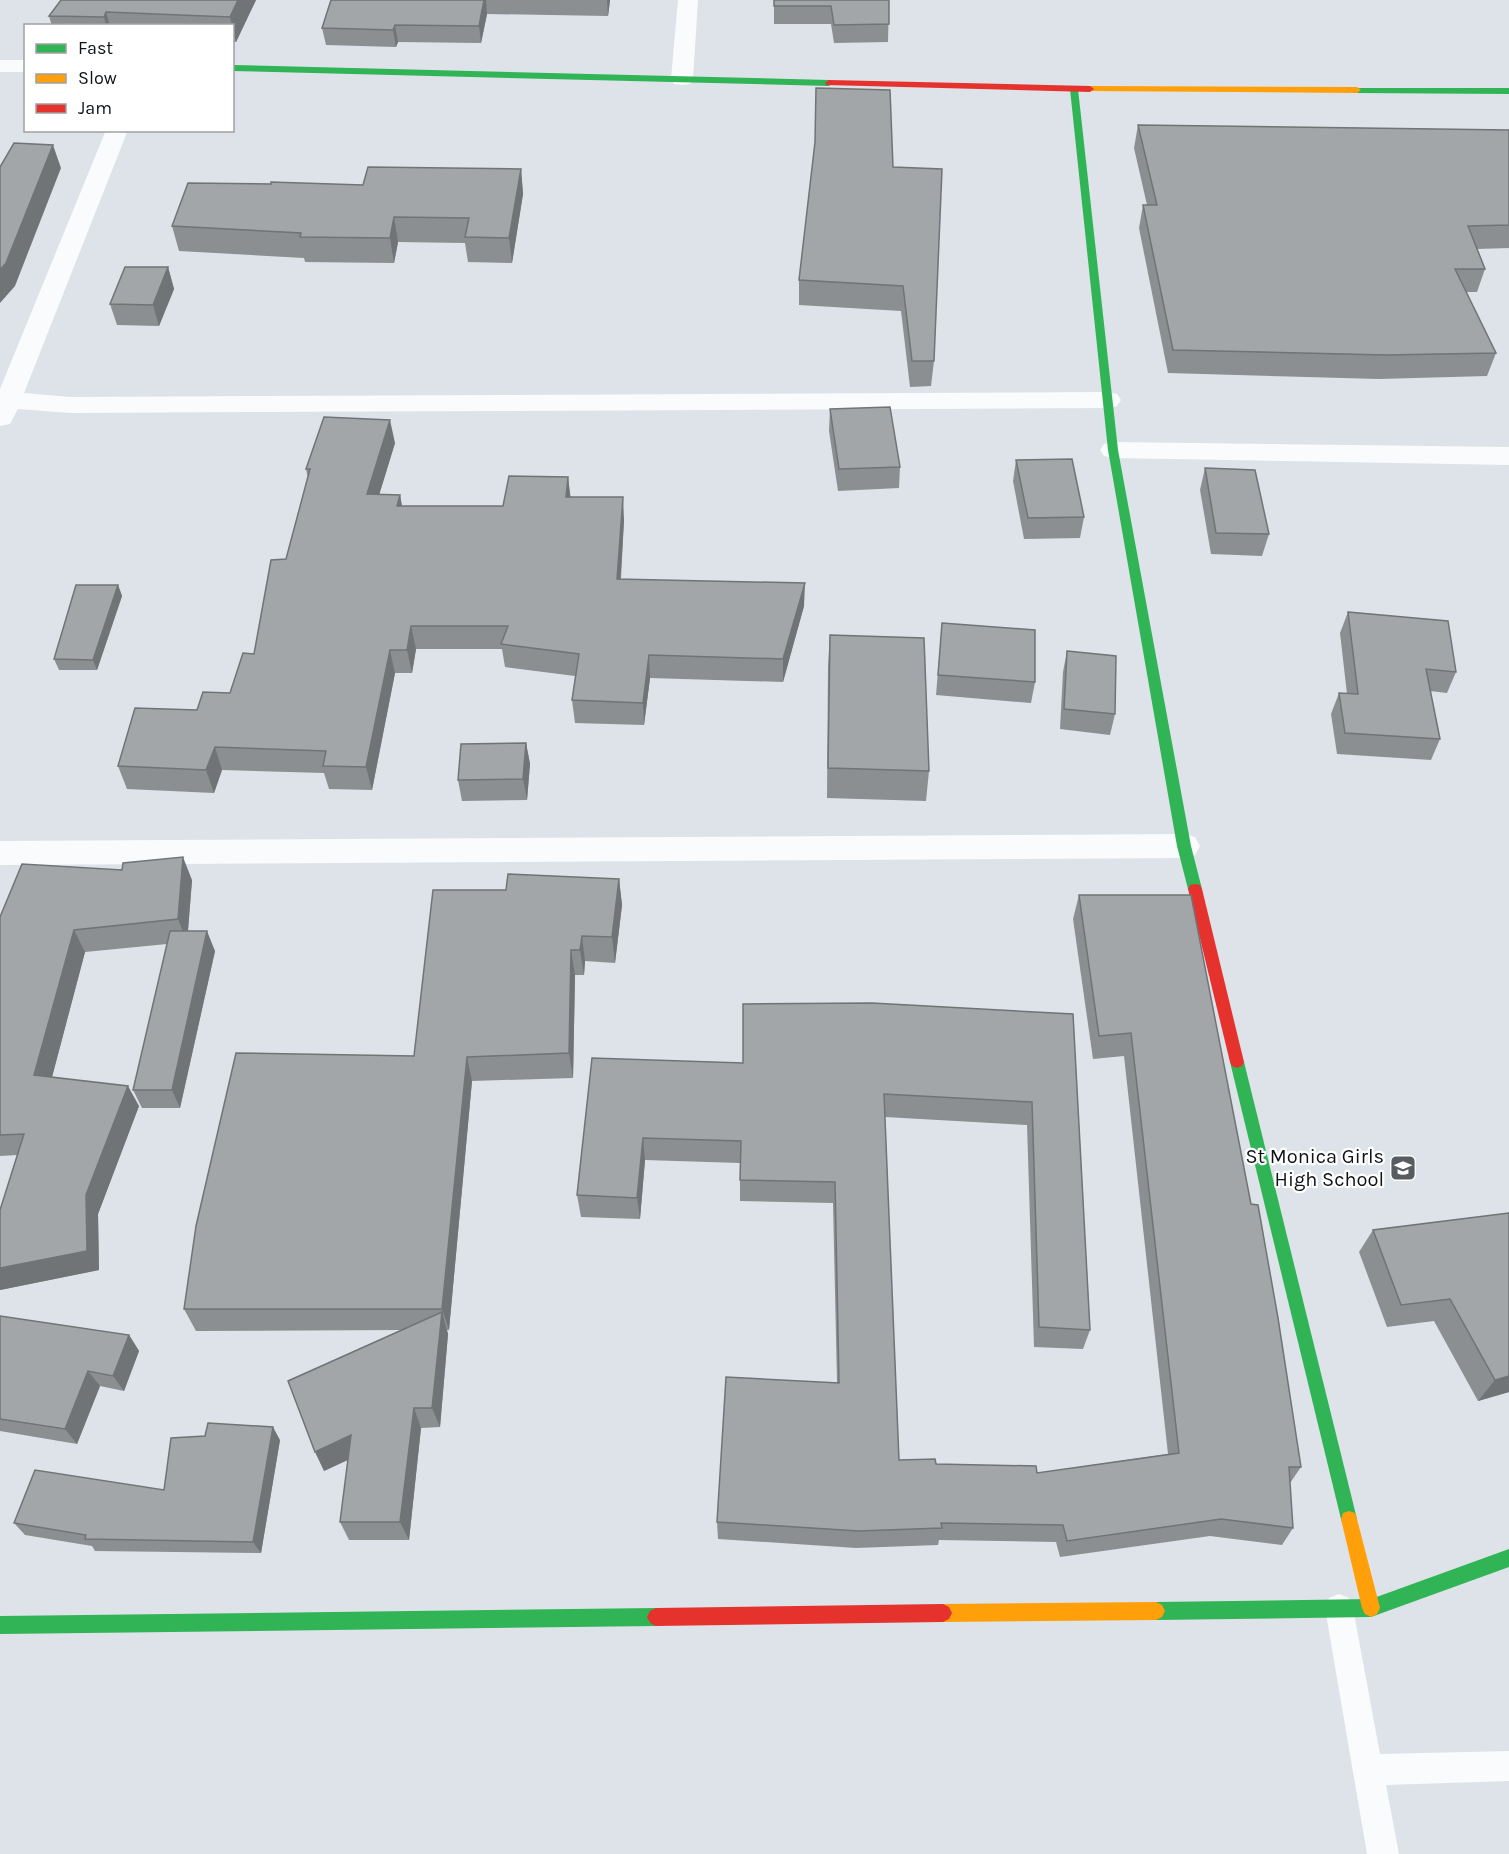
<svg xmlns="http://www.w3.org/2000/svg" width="1509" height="1854" font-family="Karla,sans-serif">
<rect width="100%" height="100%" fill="#dde3e8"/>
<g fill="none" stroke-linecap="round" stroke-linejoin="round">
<path fill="#fafbfc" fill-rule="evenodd" d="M1339 1594 1349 1598 1353 1608 1380 1754 1509 1751V1781L1386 1785 1399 1854H1367L1325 1608 1329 1598Z"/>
<g fill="#fafbfc" fill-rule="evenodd">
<path d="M678 0H698L693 79 690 84 682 85 674 84 671 79Z"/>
<rect x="0" y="60" width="26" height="12"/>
<path d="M106 130H128L24 393 70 397 1108 392 1117 394 1121 400 1117 406 1108 408 70 413 18 409 10 424 0 426V389Z"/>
<path d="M1113 442 1509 447V465L1113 458 1104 456 1100 450 1104 444Z"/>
<path d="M1184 834 1195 837 1200 846 1195 855 1184 858 0 865V841Z"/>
</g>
<g fill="#30b455" fill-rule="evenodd">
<path d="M232 65 829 80 833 83 829 86 232 71Z"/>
<path d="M1074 86 1078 89 1118 450 1191 846 1202 889 1200 893H1190L1188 889 1177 846 1108 450 1070 89Z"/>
<path d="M1354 88H1509V94L1357 93 1354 92Z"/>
<path d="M1237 1056 1242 1058 1244 1062 1357 1519 1355 1525 1349 1527 1343 1525 1341 1519 1230 1062 1232 1058Z"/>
<path d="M1509 1549V1567L1371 1617 1156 1620 1150 1617 1147 1611 1150 1605 1156 1602 1371 1599Z"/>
<path d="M656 1608 662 1611 665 1617 662 1623 656 1626 0 1634V1616Z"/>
</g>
<g fill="#ff9f0a" fill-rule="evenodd">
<path d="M1090 86 1357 87 1361 90 1357 93 1087 91V87Z"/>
<path d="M1349 1511 1355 1513 1357 1519 1380 1608 1377 1614 1371 1617 1365 1614 1362 1608 1341 1519 1343 1513Z"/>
<path d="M1156 1602 1162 1605 1165 1611 1162 1617 1156 1620 943 1622 937 1619 934 1613 937 1607 943 1604Z"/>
</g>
<g fill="#e5322d" fill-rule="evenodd">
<path d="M829 80 1090 86 1094 89 1090 92 826 85 825 83Z"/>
<path d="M1195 884 1200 885 1202 889 1244 1062 1242 1066 1237 1068 1232 1066 1230 1062 1188 889 1190 885Z"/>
<path d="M943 1604 949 1607 952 1613 949 1619 943 1622 656 1626 650 1623 647 1617 650 1611 656 1608Z"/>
</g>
</g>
<g fill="#8b8f91">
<path d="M256 0 236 42H232V26H52L49 16Z"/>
<path d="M331 0H610L608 16 487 14 481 43 398 42 396 47 326 45 322 28Z"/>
<path d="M774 0H889L888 42 834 43 831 24H774Z"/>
<path d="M1138 125 1509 130V248L1477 249 1485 269 1477 292H1466L1496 353 1487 376 1379 379 1168 373 1139 228 1143 205H1147L1134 148Z"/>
<path d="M893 167 934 361 931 386 910 387 901 311 799 305V280Z"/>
<path d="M521 169 523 194 512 263 468 262 465 243 398 242 394 263 305 262 304 258 179 251 172 226 363 185Z"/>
<path d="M168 267 174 289 159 326 117 325 110 304Z"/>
<path d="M830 409 900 467 899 488 838 491 829 431Z"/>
<path d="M395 443 379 495H400L402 506H503L568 477 570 497 624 520 621 579 804 606 783 682 650 678 644 725 575 723 572 700 575 676 505 667 502 649H416L412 673H395L372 790 329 789 324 773 222 770 214 793 127 789 118 766 197 710 230 693 254 654 286 559 308 478 306 469Z"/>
<path d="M1016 460 1084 517 1080 538 1024 539 1013 481Z"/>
<path d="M1205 468 1269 534 1262 556 1211 554 1200 490Z"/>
<path d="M118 585 122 596 97 670H59L54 659Z"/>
<path d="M1348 612 1456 672 1447 693 1430 691 1440 739 1431 760 1337 754 1331 714 1339 693 1347 694 1340 633Z"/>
<path d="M942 623 1035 682 1031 703 936 695Z"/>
<path d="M830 635 929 771 926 801 827 798 828 666Z"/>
<path d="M1067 651 1115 714 1110 735 1060 729 1063 672Z"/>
<path d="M526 743 530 764 527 800 462 801 458 780Z"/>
<path d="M619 879 622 905 615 963 585 961 584 975H575L573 1078 472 1081 449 1330H447L448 1334 440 1427 421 1428 409 1540H349L340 1522 348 1460 324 1471 401 1330 196 1331 184 1309 414 1056 506 890Z"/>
<path d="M192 880 188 931 215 951 180 1108H142L133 1090 167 944 85 952 52 1077 139 1106 98 1214 99 1270 0 1290V1210L17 1155 0 1156V917Z"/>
<path d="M1079 895 1301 1467 1290 1483 1293 1528 1282 1545 1210 1536 1060 1557 1056 1542 939 1540 938 1545 856 1548 718 1539 717 1522 837 1382 833 1203 740 1201V1163L645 1160 640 1219 581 1217 577 1195 592 1058 743 1063 1073 1014 1090 1330 1083 1349 1034 1347 1027 1125 885 1117 899 1460 936 1464 1037 1473 1168 1454 1124 1056 1093 1059 1073 919Z"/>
<path d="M1509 1213V1392L1478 1401 1434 1321 1387 1327 1359 1252 1373 1230Z"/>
<path d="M0 1316 129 1335 139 1351 124 1391 100 1386 77 1444 0 1431Z"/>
<path d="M280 1440 261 1553 95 1551 92 1546 25 1535 14 1523 164 1490Z"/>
</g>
<g fill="#717476">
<path d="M238 0H256L236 42 230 17Z"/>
<path d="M484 0H486L487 14 481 43 479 26Z"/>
<path d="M607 0H610L608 16Z"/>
<path d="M106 12 110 26H106L104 17Z"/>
<path d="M395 25 398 42 396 47 393 30Z"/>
<path d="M53 145 61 168 15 286 0 303V270Z"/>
<path d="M521 169 523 194 512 263 509 238Z"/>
<path d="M394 217 398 242 394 263 390 238Z"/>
<path d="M168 267 174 289 159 326 153 305Z"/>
<path d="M390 420 395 443 372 518 367 494Z"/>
<path d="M568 477 571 501 566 497Z"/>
<path d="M400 495 404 518 397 506Z"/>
<path d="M623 497 624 520 619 602 617 579Z"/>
<path d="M805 583 804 606 783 682V659Z"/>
<path d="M118 585 122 596 97 670 93 660Z"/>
<path d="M411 626 416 649 412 673 407 650Z"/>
<path d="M390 650 395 673 372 790 366 767Z"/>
<path d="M649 655 650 678 644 725 643 703Z"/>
<path d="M526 743 530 764 527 800 523 779Z"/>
<path d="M215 747 222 770 214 793 206 770Z"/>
<path d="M183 857 192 880 187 942 178 919Z"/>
<path d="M619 879 622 905 615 963 612 937Z"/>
<path d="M74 930 85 952 47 1096 34 1075Z"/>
<path d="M207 931 215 951 180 1108 172 1090Z"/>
<path d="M582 936 585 961 584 975 580 950Z"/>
<path d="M571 950 575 975 573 1078 569 1053Z"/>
<path d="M467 1057 472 1081 449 1330 442 1309Z"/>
<path d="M128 1086 139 1106 98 1214 99 1270 0 1290V1268L86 1195Z"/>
<path d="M643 1138 645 1160 640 1219 637 1198Z"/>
<path d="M442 1312 448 1334 440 1427 432 1408Z"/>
<path d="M129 1335 139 1351 124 1391 113 1376Z"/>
<path d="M88 1371 100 1386 77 1444 65 1429Z"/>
<path d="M1509 1376V1392L1478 1401 1495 1380Z"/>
<path d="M414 1408 421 1428 409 1540 400 1522Z"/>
<path d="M273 1427 280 1440 261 1553 253 1542Z"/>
<path d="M351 1435 360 1454 324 1471 315 1452Z"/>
</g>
<g fill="#a2a6a9" stroke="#717476" stroke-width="1.5">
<path d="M61 0H238L230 17 106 12 104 17 49 16Z"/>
<path d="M331 0H484L479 26 395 25 393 30 322 28Z"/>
<path d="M774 0H889V24L834 25 831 6H774Z"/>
<path d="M816 88 890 90 893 167 942 169 934 361H912L903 286 799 280 815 142Z"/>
<path d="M1138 125 1509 130V225L1468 226 1485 269H1455L1496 353 1386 355 1173 350 1143 205H1157Z"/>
<path d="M14 143 53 145 6 263 0 270V167Z"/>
<path d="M368 167 521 169 509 238 465 237 469 218 394 217 390 238 300 237 301 233 172 226 188 183 271 184V182L363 185Z"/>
<path d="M125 267H168L153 305 110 304Z"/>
<path d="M890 407 900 467 839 469 830 409Z"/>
<path d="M324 417 390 420 367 494 400 495 397 506H503L509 476 568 477 566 497H623L617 579 805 583 783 659 649 655 643 703 572 700 579 654 501 644 508 626H411L407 650H390L366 767 323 766 326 751 215 747 206 770 118 766 135 708 197 710 203 692 230 693 243 653 254 654 271 560 286 559 310 469H306Z"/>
<path d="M1072 459 1084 517 1028 518 1016 460Z"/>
<path d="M1205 468 1255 470 1269 534 1216 533Z"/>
<path d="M76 585H118L93 660 54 659Z"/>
<path d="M1348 612 1448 621 1456 672 1426 669 1440 739 1345 733 1339 693 1358 694Z"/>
<path d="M942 623 1035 630V682L938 675Z"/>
<path d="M830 635 924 638 929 771 828 768Z"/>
<path d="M1067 651 1116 656 1115 714 1064 709Z"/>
<path d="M526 743 523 779 458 780 461 744Z"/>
<path d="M183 857 178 919 74 930 34 1075 128 1086 86 1195 87 1251 0 1268V1210L24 1134 0 1135V917L22 864 122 870 123 863Z"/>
<path d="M508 874 619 879 612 937 582 936 580 950H571L569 1053 467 1057 442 1309H184L196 1226 236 1053 414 1056 433 890H506Z"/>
<path d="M1079 895H1191L1251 1204 1258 1205 1278 1318 1301 1467H1289L1293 1528 1221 1519 1067 1541 1063 1525 941 1523 942 1528 858 1531 717 1522 726 1377 839 1383 835 1182 740 1180 741 1141 643 1138 637 1198 577 1195 592 1058 743 1063V1004L872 1003 1073 1014 1090 1330 1039 1327 1032 1102 884 1094 899 1460 935 1459 936 1464 1036 1466 1037 1473 1179 1453 1131 1033 1099 1036Z"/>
<path d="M170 931H207L172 1090H133Z"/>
<path d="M1509 1213V1376L1495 1380 1450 1299 1401 1305 1373 1230Z"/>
<path d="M442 1312 432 1408H414L400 1522H340L351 1435 315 1452 288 1381Z"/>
<path d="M0 1316 129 1335 113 1376 88 1371 65 1429 0 1419Z"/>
<path d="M208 1423 273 1427 253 1542 85 1539 86 1535 14 1523 35 1470 164 1490 171 1438 205 1436Z"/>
</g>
<defs>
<symbol id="school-square" viewBox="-11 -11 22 22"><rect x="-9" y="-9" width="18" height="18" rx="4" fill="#575c60" stroke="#fff"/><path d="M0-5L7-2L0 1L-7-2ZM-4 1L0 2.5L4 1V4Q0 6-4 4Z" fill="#fff"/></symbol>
</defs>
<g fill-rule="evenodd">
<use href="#school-square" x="1388" y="1153" width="30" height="30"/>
</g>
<g text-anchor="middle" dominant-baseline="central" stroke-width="4.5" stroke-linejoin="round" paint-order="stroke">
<g font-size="20" fill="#0f1316" stroke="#fff" text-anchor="end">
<text x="1384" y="1156">St Monica Girls<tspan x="1384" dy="23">High School</tspan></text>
</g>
</g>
<rect x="24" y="24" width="210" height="108" fill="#ffffff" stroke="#9fa1a2" stroke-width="1.5"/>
<rect x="36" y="44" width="30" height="9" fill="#30b455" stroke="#9fa1a2" stroke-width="1.5"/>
<text x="78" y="54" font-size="18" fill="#0f1316">Fast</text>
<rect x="36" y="74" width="30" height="9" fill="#ff9f0a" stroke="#9fa1a2" stroke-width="1.5"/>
<text x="78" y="84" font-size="18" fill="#0f1316">Slow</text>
<rect x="36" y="104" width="30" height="9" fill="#e5322d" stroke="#9fa1a2" stroke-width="1.5"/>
<text x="78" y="114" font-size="18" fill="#0f1316">Jam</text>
</svg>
